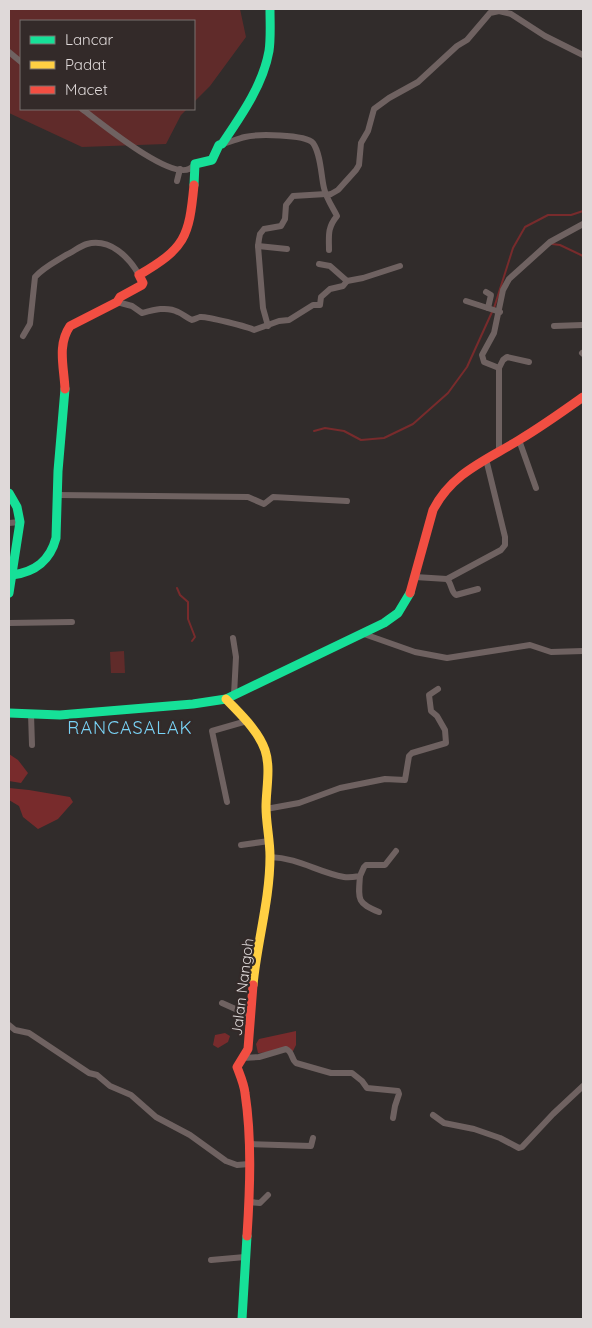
<svg xmlns="http://www.w3.org/2000/svg" width="592" height="1328" font-family="Quicksand,sans-serif">
<rect width="100%" height="100%" fill="#312c2b"/>
<g fill="#602b2a">
<path d="M9 9H240L246 37 210 86 194 102V21H21V109H187L181 115 166 144 82 147 9 113Z"/>
<path d="M124 651 125 673H111L110 652Z"/>
</g>
<g fill="#782b2c">
<path d="M9 754 18 760 28 773 21 783 9 781Z"/>
<path d="M9 788 29 790 70 797 73 802 58 819 38 829 23 817 19 806 9 800Z"/>
<path d="M296 1031V1045L293 1051 258 1053 256 1044 259 1039Z"/>
<path d="M225 1033 230 1036 228 1042 218 1048 213 1045 215 1035Z"/>
</g>
<g fill="none" stroke-linecap="round" stroke-linejoin="round">
<g stroke="#782b2c" stroke-width="2">
<path d="M552 244 560 245 583 256"/>
<path d="M494 308 513 248 525 227 548 215H571L583 211"/>
<path d="M314 431 325 428 344 431 361 440 384 438 413 424 448 393 467 367 492 312"/>
<path d="M177 588 180 595 188 602V619L195 637 192 641"/>
</g>
<g stroke="#6f6261" stroke-width="6">
<path d="M9 52 21 62"/>
<path d="M82 109C100 122 168 179 189 169 191 168 193 166 195 164"/>
<path d="M222 144C230 142 237 139 245 137 256 134 305 134 313 143 321 154 321 176 324 188 326 198 333 208 337 216 327 228 329 236 329 250"/>
<path d="M177 181 180 169"/>
<path d="M327 195 331 194 338 190 356 170 359 165 361 143 368 131 374 109 389 98 418 82 457 46 467 40 490 13 499 11 511 14 545 36 583 55"/>
<path d="M258 246 287 249"/>
<path d="M319 264 330 266 347 281"/>
<path d="M486 292 491 295 488 308"/>
<path d="M466 301 500 312"/>
<path d="M117 302 132 306 142 313C153 310 167 306 178 312 183 314 187 318 192 320 195 319 197 318 200 317 206 316 249 327 254 330L279 321 289 320 313 305H320L321 297 330 289 343 286 347 281 363 278 400 266"/>
<path d="M268 326 263 308 258 246 259 239 260 234 264 229 281 226 285 219 286 205 293 196 326 194"/>
<path d="M554 326 583 325"/>
<path d="M23 336 30 324 35 277C44 267 55 262 66 255 73 252 80 246 87 244 110 238 129 257 139 275"/>
<path d="M582 353 583 354"/>
<path d="M529 362 507 357 503 360 499 368 484 362 482 355 494 333 503 290 509 279 550 242 583 224"/>
<path d="M519 440 536 488"/>
<path d="M499 452V368"/>
<path d="M57 495 248 497 264 504 273 497 347 501"/>
<path d="M9 523 20 522"/>
<path d="M415 577 447 579C452 584 451 592 456 595L478 589"/>
<path d="M447 579 501 550 505 545V537L486 459"/>
<path d="M9 623 72 622"/>
<path d="M364 634 415 652 447 658 530 645 551 652 583 651"/>
<path d="M233 638 236 657 234 695"/>
<path d="M31 714 32 745"/>
<path d="M227 802 212 731 247 721"/>
<path d="M266 809 299 803 340 788 385 779 405 780 409 756 412 753 446 743 445 730 437 716 431 711 429 695 438 689"/>
<path d="M241 845 269 841"/>
<path d="M270 857C299 858 317 872 344 877 349 878 354 877 360 876L364 867 366 865H385L396 851"/>
<path d="M360 876C358 900 357 903 379 912"/>
<path d="M222 1003 251 1016"/>
<path d="M9 1025 15 1030 29 1033 89 1073 97 1075 110 1086 131 1095 156 1117 190 1135 226 1161 237 1165 249 1164"/>
<path d="M242 1058 259 1057 286 1049C293 1052 291 1059 296 1063L331 1073H352L362 1081 367 1088 398 1091 399 1094 395 1106 393 1118"/>
<path d="M433 1115 444 1123 474 1129 500 1138 519 1148 522 1147 553 1114 583 1086"/>
<path d="M249 1144 311 1146 313 1138"/>
<path d="M249 1202 260 1203 268 1195"/>
<path d="M211 1260 245 1257"/>
</g>
<g stroke="#16e098" stroke-width="9">
<path d="M194 185 195 164 212 160 219 145 222 144C241 116 263 85 269 51 271 38 270 23 270 9"/>
<path d="M9 493 17 507 20 522 9 593"/>
<path d="M12 575C35 572 50 561 56 538L58 471 65 389"/>
<path d="M9 713 60 715 193 704 226 699 384 623 398 613 410 593"/>
<path d="M242 1319 247 1236"/>
</g>
<path stroke="#ffcf43" stroke-width="9" d="M226 699C240 714 258 730 265 750 271 768 266 789 266 807 266 823 270 840 270 856 270 900 257 942 253 985"/>
<g stroke="#f24e42" stroke-width="9">
<path d="M65 389C64 367 57 345 70 326L117 302 120 297 142 285 143 283 139 275C185 248 189 238 194 185"/>
<path d="M410 593 433 510C452 473 485 461 519 440 541 427 562 412 583 397"/>
<path d="M247 1236C250 1189 252 1139 245 1093 244 1084 240 1075 237 1067L248 1049 253 985"/>
</g>
</g>
<g text-anchor="middle" dominant-baseline="central" stroke-width="4.5" stroke-linejoin="round" paint-order="stroke">
<g font-size="15" fill="#dfd9d9" stroke="#332a29">
<text transform="translate(242 987) rotate(-83)">Jalan Nangoh</text>
</g>
<g font-size="18" letter-spacing="1" fill="#79d4f7" stroke="#332a29">
<text x="130" y="727">RANCASALAK</text>
</g>
</g>
<rect width="592" height="1328" fill="none" stroke="#dfd9d9" stroke-width="20"/>
<rect x="20" y="20" width="175" height="90" fill="#332a29" stroke="#78706f"/>
<rect x="30" y="36" width="25" height="8" fill="#16e098" stroke="#78706f"/>
<text x="65" y="45" font-size="15" fill="#dfd9d9">Lancar</text>
<rect x="30" y="61" width="25" height="8" fill="#ffcf43" stroke="#78706f"/>
<text x="65" y="70" font-size="15" fill="#dfd9d9">Padat</text>
<rect x="30" y="86" width="25" height="8" fill="#f24e42" stroke="#78706f"/>
<text x="65" y="95" font-size="15" fill="#dfd9d9">Macet</text>
</svg>
